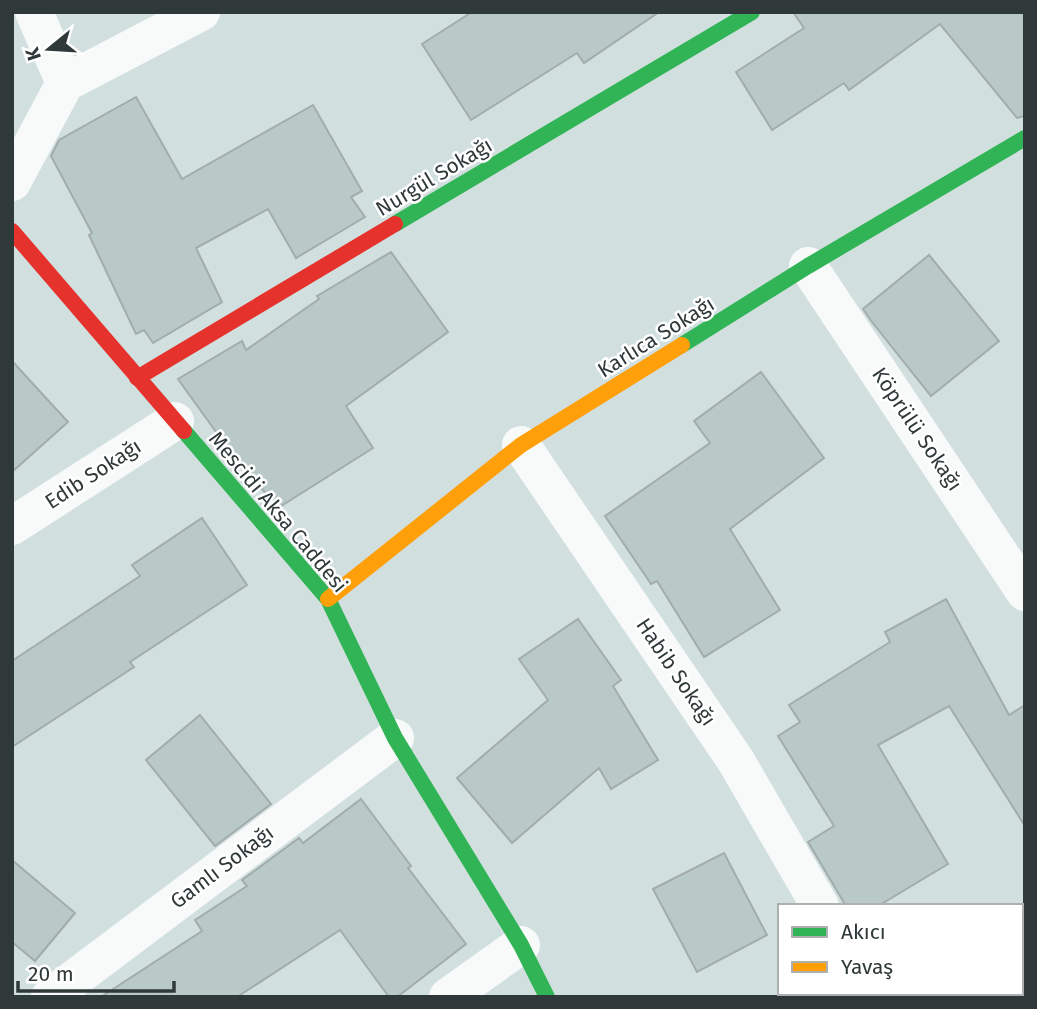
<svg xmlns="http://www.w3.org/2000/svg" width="1037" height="1009" font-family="'Fira Sans',sans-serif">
<rect width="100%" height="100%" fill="#d1dfdf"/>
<g fill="#b9c9c7" stroke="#a2adab" stroke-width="2">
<path d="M472 12H659L584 63 577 53 471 120 422 44Z"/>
<path d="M793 12H1025V116L1017 118 940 24 849 90 844 83 772 130 736 72 804 28Z"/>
<path d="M136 97 182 179 313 105 362 191 351 197 365 217 296 258 268 209 196 248 222 302 153 343 144 330 136 334 89 235 92 233 51 156 59 140Z"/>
<path d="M391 252 448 332 346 406 373 448 278 508 229 450 178 379 242 341 246 350 319 299 317 296Z"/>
<path d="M929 255 999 341 931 396 872 322 863 309Z"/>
<path d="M12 361 68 422 12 472Z"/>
<path d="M761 372 824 458 730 529 780 610 704 657 657 581 651 584 605 516 710 443 694 421Z"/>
<path d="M202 518 247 585 130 662 134 667 12 747V661L140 576 132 565Z"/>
<path d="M946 599 1009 715 1025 705V826L949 706 878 745 948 864 878 906H846L808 842 834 826 778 736 800 722 789 705 890 642 885 632Z"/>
<path d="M578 619 621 680 613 686 658 760 611 789 599 768 512 843 457 778 548 700 519 659Z"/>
<path d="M200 715 271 804 215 846 146 760Z"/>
<path d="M361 799 411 866 408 868 466 944 397 997H389L340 930 237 997H101L202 931 195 920 247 886 242 880 299 838 303 843Z"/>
<path d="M724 853 767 935 697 972 653 889Z"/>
<path d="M12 860 75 913 35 961 12 942Z"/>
</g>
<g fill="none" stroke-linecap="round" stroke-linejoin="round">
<g stroke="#f8fafa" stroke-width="38">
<path d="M34 12 65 83"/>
<path d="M12 182 65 83 201 12"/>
<path d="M808 266 1025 592"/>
<path d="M521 445 736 761 820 906"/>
<path d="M12 526 175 421"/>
<path d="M871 993 873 997"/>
<path d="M50 997 395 738"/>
<path d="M448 997 521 945"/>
</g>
<g stroke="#30b455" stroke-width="16">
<path d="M395 224 752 12"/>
<path d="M682 345 808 266 1025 138"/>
<path d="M184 431 328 599 395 738 521 945 547 997"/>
</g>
<path stroke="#ff9f0a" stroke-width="16" d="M328 599 521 445 682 345"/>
<g stroke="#e5322d" stroke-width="16">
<path d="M12 231 184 431"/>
<path d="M137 378 395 224"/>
</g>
</g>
<g text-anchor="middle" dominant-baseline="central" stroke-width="5" stroke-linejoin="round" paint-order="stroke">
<g font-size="21" fill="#2f3939" stroke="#fff">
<text transform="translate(434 177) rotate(-31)">Nurgül Sokağı</text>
<text transform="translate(656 337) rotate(-32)">Karlıca Sokağı</text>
<text transform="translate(917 429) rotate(56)">Köprülü Sokağı</text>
<text transform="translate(93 474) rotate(-33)">Edib Sokağı</text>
<text transform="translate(278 512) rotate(50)">Mescidi Aksa Caddesi</text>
<text transform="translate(676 672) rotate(56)">Habib Sokağı</text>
<text transform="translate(222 867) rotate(-37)">Gamlı Sokağı</text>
</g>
</g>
<rect width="1037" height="1009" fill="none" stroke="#2f3939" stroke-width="28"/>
<rect x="778" y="904" width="245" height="91" fill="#ffffff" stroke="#acb0b0" stroke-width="2"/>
<rect x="792" y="927" width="35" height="10" fill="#30b455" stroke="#acb0b0" stroke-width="2"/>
<text x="841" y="939" font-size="21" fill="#2f3939">Akıcı</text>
<rect x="792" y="962" width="35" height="10" fill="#ff9f0a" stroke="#acb0b0" stroke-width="2"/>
<text x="841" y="974" font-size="21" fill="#2f3939">Yavaş</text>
<g transform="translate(49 49) rotate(252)" stroke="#ffffff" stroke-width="5" paint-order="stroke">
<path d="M0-5L12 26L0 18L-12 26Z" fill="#2f3939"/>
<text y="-10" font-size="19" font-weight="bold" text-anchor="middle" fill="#2f3939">K</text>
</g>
<path d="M18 981v10h156v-10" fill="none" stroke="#2f3939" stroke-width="3.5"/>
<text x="28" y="981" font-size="21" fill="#2f3939" stroke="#ffffff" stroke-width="5" paint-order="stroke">20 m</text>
</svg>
